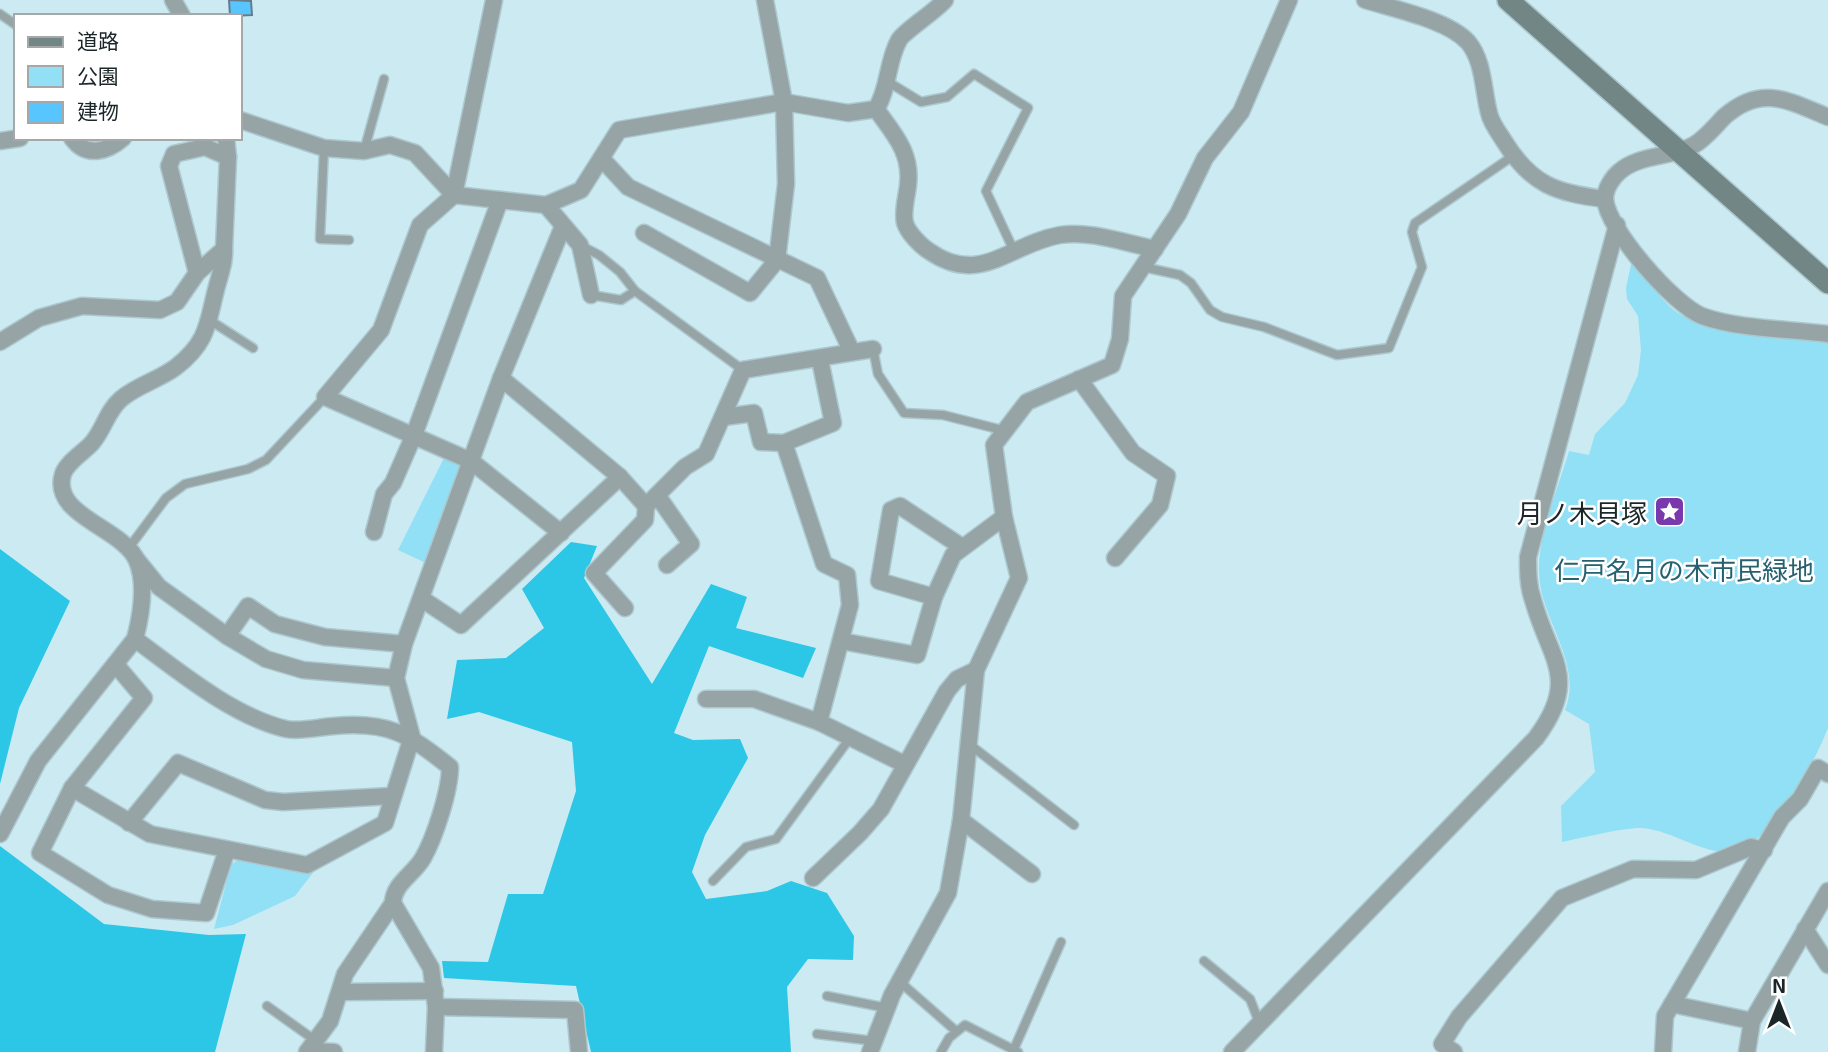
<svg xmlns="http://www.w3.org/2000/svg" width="1828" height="1052" font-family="'Exo 2','Noto Sans JP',sans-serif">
<rect width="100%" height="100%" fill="#cceaf2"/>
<g fill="#91e0f5">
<path d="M1632 260C1648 276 1659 300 1678 313 1706 332 1792 336 1828 341V728C1814 763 1770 852 1725 852 1696 851 1666 827 1637 828 1612 830 1586 837 1562 842L1561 806 1595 772 1589 724 1565 710C1584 662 1539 619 1539 571 1538 535 1559 486 1569 451L1589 455 1595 434 1625 403 1638 375 1641 350 1638 316 1627 299 1626 288Z"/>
<path d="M444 458 464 468 426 563 398 550Z"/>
<path d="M240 858 315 870 295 896 233 925 214 929 231 865Z"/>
</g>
<g fill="#2cc7e7">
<path d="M571 542 597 546 584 578 652 684 711 584 747 597 736 628 816 648 803 678 709 646 674 733 693 740 740 739 748 758 705 835 692 872 706 899 767 891 791 881 827 893 854 936 853 960 808 959 787 987 791 1052H591L576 986 444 978 442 961 488 962 508 894H543L576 791 572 742 479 712 447 719 457 660 506 658 544 628 522 589Z"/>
<path d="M0 549 70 601 19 708 0 784Z"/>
<path d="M0 846 104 924 209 935 246 934 215 1052H0Z"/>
</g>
<path fill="#58c5fe" stroke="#667c89" stroke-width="2" d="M229 0 251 1 252 15 230 16Z"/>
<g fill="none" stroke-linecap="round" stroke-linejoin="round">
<defs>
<g id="lane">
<path d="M0 14 16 25"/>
<path d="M885 80 921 102 947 97 974 74 1028 108 986 191 1014 251"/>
<path d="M324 148 320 239 349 240"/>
<path d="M364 151 384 79"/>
<path d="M580 245 599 255 620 272 635 291 743 370"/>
<path d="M1143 267 1180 275 1191 283 1210 310 1222 317 1264 327 1337 355 1389 348 1422 267 1412 232 1415 223 1513 156"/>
<path d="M591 295 621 300 635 291"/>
<path d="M211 321 253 348"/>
<path d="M873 349 878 374 904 413 943 415 1002 430"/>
<path d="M128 549 166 498 185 484 248 469 266 460 325 397"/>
<path d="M969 744 1074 825"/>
<path d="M713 881 746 847 776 839 850 738"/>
<path d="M1204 961 1250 999 1259 1022"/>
<path d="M900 982 956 1031"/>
<path d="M827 996 887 1008"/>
<path d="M267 1006 316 1041"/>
<path d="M817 1034 874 1041"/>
<path d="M1014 1049 1061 942"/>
<path d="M941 1052 949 1038 965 1025 1018 1052"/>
</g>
<g id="street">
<path d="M173 0 182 16"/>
<path d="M494 0 454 195 420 225 381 330 325 397 471 461 561 533"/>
<path d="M1365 0C1394 9 1448 20 1468 42 1484 61 1483 91 1489 113 1491 123 1499 133 1504 141 1531 185 1556 193 1605 199"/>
<path d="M876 109C894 134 912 153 908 185 907 196 902 212 905 223 908 233 921 246 929 251 980 287 1009 244 1060 235 1090 230 1125 243 1155 249"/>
<path d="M1828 117C1789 101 1762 84 1725 116 1715 126 1706 138 1694 145 1671 158 1639 154 1619 172 1612 178 1605 189 1605 199 1607 229 1674 305 1702 316 1737 329 1790 329 1828 334"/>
<path d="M240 120 324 148 364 151 390 145 415 153 454 195 546 205 580 245 591 295"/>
<path d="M72 138C86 158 107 152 123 138"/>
<path d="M0 141 20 138"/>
<path d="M602 159 628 187 817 278 852 352"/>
<path d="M546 205 581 190 619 130 784 102 848 113 876 109C889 89 887 61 899 40 904 31 935 12 945 0"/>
<path d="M644 233 750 293 777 260 786 184 784 102 765 0"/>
<path d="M197 273 169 166 174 154 205 147 228 157"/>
<path d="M0 342 39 318 82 306 160 310 177 302 197 273 224 249 228 157 226 138"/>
<path d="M501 378 620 477 646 506 645 520 594 573 625 608"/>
<path d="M1079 379 1133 453 1167 476 1160 505 1115 558"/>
<path d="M724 417 754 413 761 442 784 443 833 423 820 360"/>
<path d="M784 443 824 564 847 575 850 605 819 722"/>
<path d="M657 495 691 544 667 565"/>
<path d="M646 506 685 467 706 454 743 370 873 349"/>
<path d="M374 532 384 494 393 483 414 435 500 200"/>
<path d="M137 560 159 587 227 636 266 659 303 670 396 678"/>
<path d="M934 597 879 581 891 510 900 506 962 547"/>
<path d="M422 599 461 625 620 477"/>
<path d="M227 636 248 606 275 624 325 637 404 644"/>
<path d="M135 639C178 671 234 717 286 729 300 732 320 727 334 726 389 721 408 734 450 767 450 790 435 837 423 858 414 874 393 884 393 903L431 968 436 1007 434 1052"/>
<path d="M841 641 917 655 934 597 953 555 1004 517"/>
<path d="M116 665 144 698 72 788 40 853 108 895 152 909 206 913 227 850"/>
<path d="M706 699H754L819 722 904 764"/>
<path d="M72 788 150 834 307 865 385 823 412 737 396 678 404 644 501 378 563 226"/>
<path d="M961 820 1032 874"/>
<path d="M129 823 178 763 265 800 283 802 391 796"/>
<path d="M0 834 38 761 135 639C141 616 147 585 137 561 124 528 50 516 63 474 67 462 84 452 92 443 104 429 107 411 121 399 137 385 159 380 176 367 212 339 207 318 219 279 222 267 225 262 224 249"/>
<path d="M813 878 860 833 881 809 947 691 957 679 976 670"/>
<path d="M1805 929 1828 965"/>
<path d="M341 992 435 991"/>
<path d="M1672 1004 1752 1021"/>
<path d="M436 1007 575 1010 579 1052"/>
<path d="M308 1051 334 1052"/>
<path d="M307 1052 330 1021 345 974 393 903"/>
<path d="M870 1052 892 995 948 893 961 820 976 670 1019 578 1004 517 994 445 1027 402 1112 365 1120 339 1123 296 1178 214 1205 158 1241 112 1289 0"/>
<path d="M1232 1052 1536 738C1581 678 1549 659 1533 600 1528 586 1528 572 1528 557L1617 225"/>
<path d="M1454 1052 1442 1044 1459 1017 1562 898 1633 869 1696 870 1751 847 1764 850"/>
<path d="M1663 1052 1665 1016 1782 817 1800 799 1818 768 1828 774"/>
<path d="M1747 1052 1752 1021 1828 891"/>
</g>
<path id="secondary" d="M1508 0 1828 283"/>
</defs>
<use href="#lane" stroke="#acc7ce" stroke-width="11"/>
<use href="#street" stroke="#acc7ce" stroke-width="19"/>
<use href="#secondary" stroke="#acc7ce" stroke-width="24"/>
<use href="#lane" stroke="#97a4a5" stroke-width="8"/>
<use href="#street" stroke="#97a4a5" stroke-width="16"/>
<use href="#secondary" stroke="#728686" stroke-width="21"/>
</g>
<defs>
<symbol id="sight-square" viewBox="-11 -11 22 22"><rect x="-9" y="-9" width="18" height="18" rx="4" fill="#7a38ad" stroke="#fff"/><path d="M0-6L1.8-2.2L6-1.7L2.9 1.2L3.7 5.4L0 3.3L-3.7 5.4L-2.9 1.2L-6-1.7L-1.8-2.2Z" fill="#fff"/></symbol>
</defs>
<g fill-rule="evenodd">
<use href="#sight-square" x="1652" y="494" width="35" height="35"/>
</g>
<g text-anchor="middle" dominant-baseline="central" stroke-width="5" stroke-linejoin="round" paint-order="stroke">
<g font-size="26" fill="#1b2629" stroke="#fff" text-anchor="end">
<text x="1647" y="512">月ノ木貝塚</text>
</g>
<g font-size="26" fill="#27606e" stroke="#fff">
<text x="1684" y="569">仁戸名月の木市民緑地</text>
</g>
</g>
<rect x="14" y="14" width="228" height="126" fill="#ffffff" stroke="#a4a8a9" stroke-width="2"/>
<rect x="28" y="37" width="35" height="10" fill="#728686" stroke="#a4a8a9" stroke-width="2"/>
<text x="77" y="49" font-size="21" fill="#1b2629">道路</text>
<rect x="28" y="66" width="35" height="21" fill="#91e0f5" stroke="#a4a8a9" stroke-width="2"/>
<text x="77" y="84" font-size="21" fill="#1b2629">公園</text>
<rect x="28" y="102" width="35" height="21" fill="#58c5fe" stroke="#a4a8a9" stroke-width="2"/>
<text x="77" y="119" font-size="21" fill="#1b2629">建物</text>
<g transform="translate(1779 1003)" stroke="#ffffff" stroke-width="5" paint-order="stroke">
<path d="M0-5L12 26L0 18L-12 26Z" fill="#1b2629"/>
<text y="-10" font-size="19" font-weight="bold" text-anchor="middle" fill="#1b2629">N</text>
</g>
</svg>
